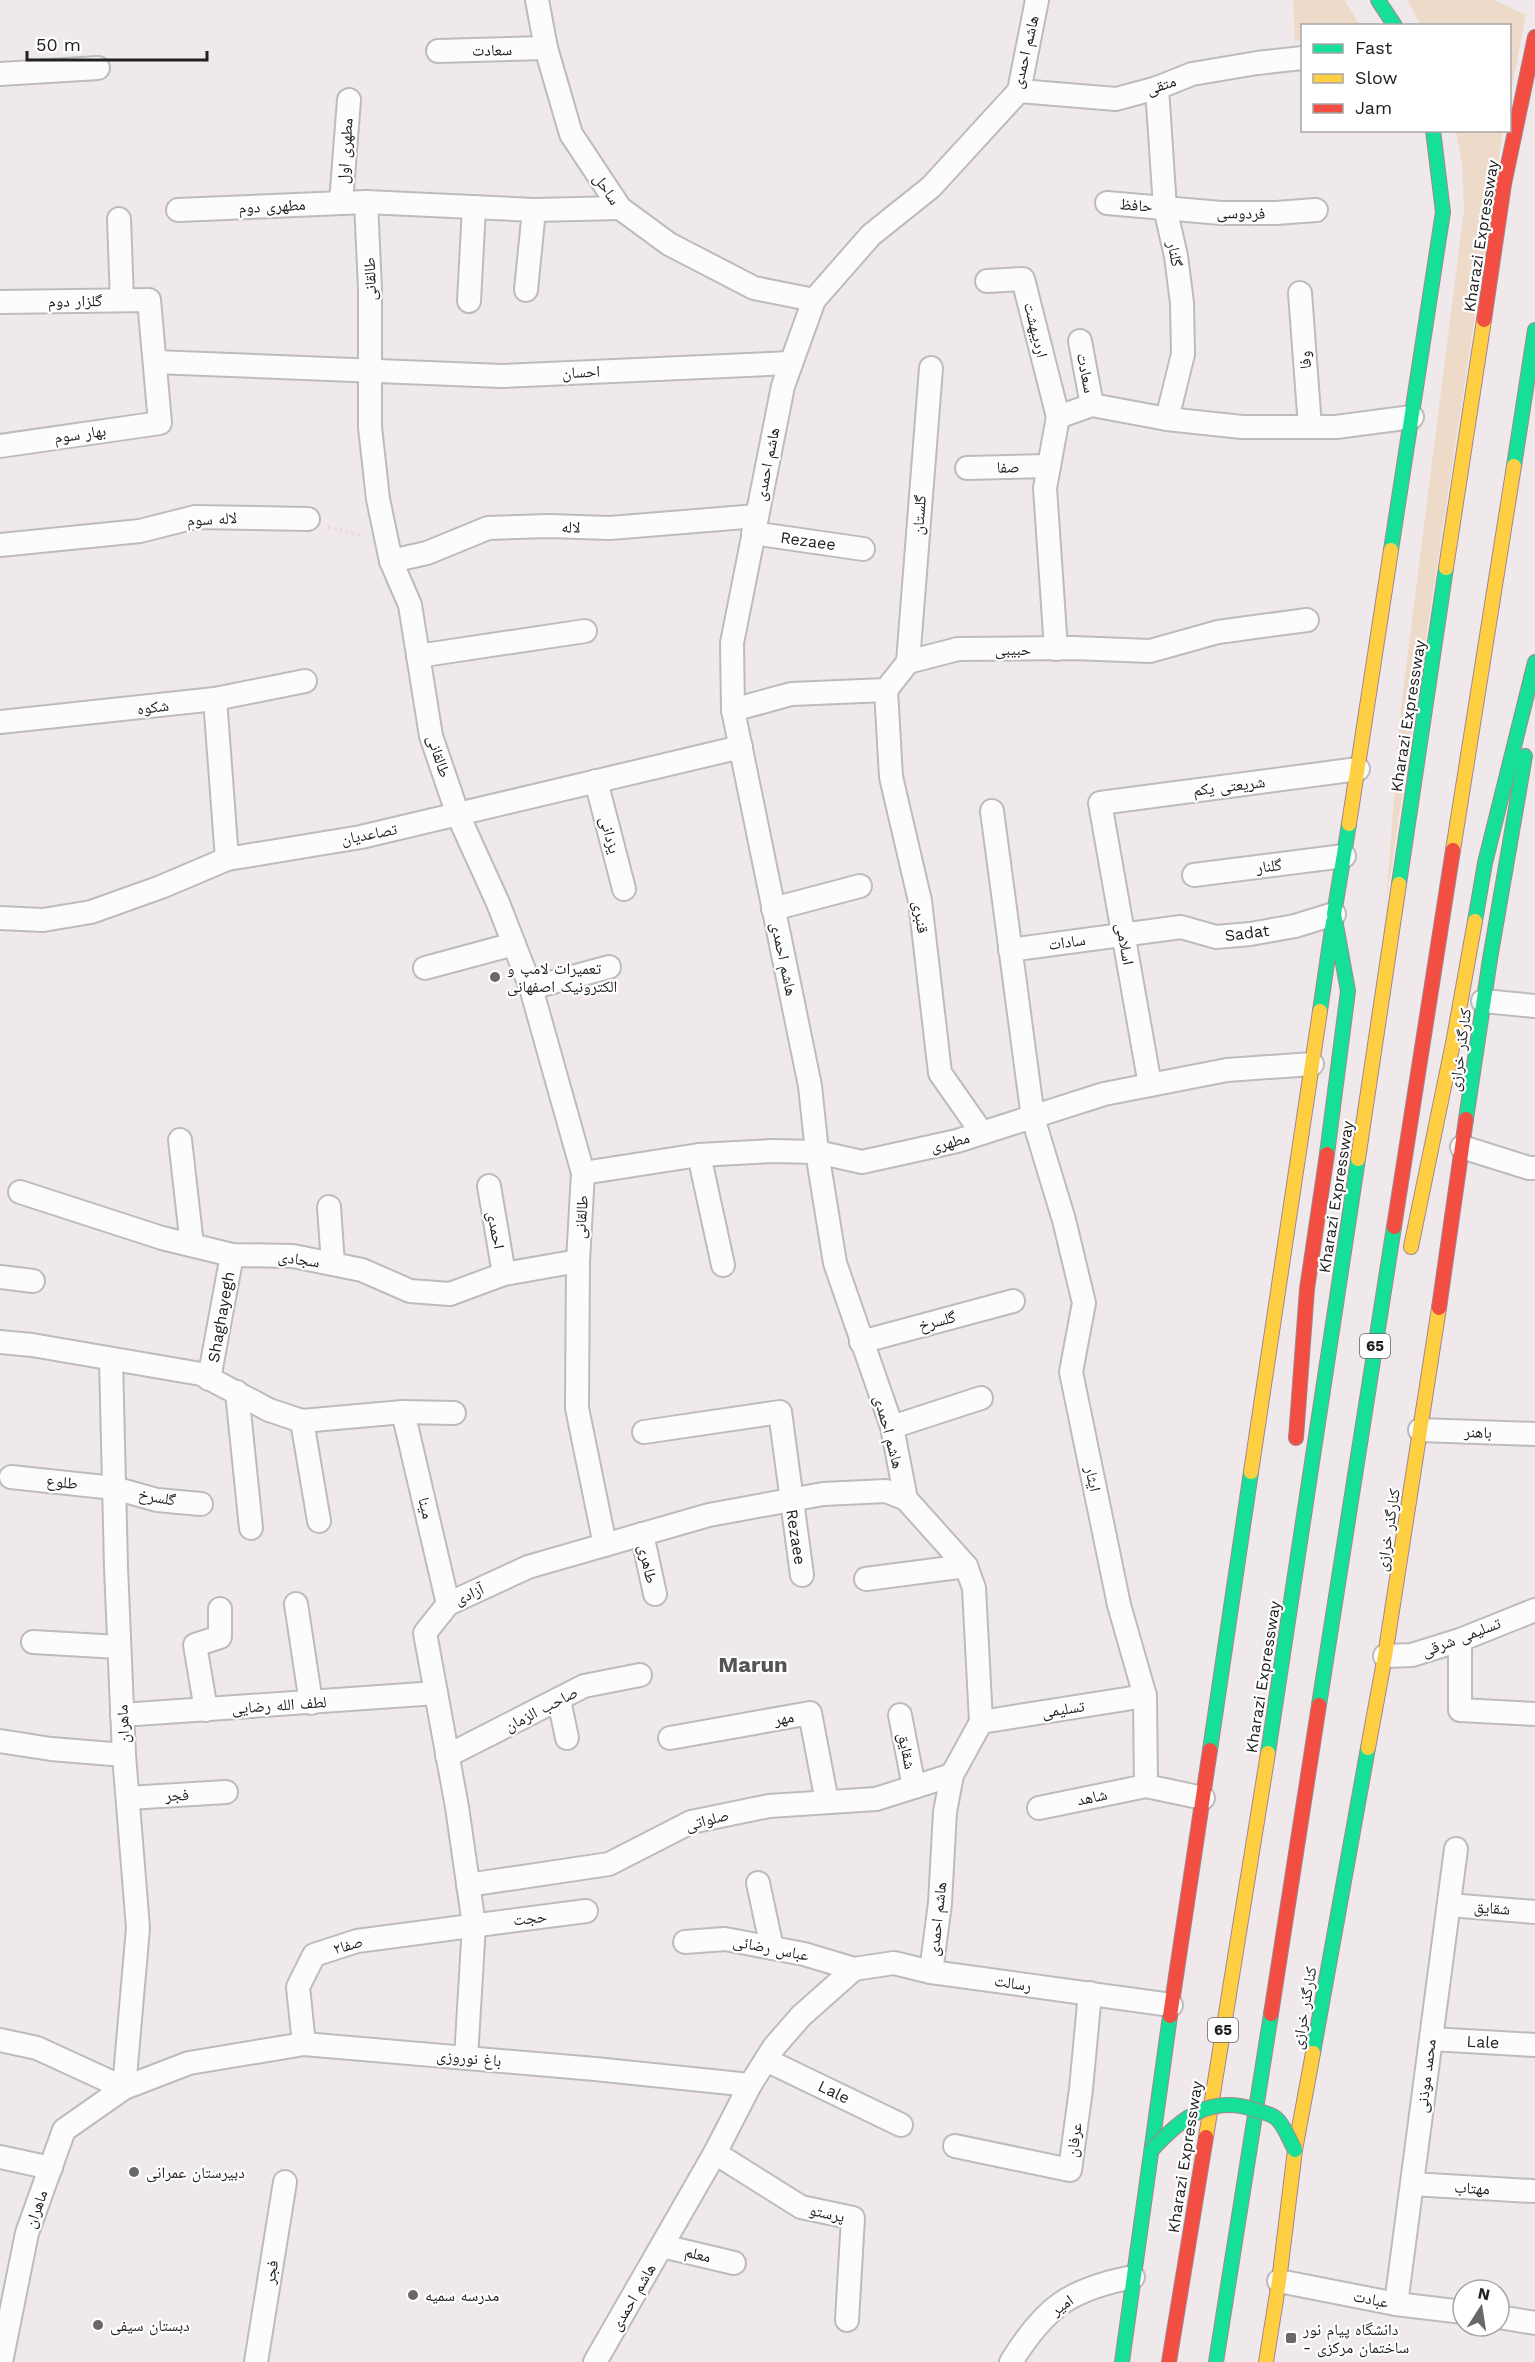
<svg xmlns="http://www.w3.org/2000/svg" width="1535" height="2362" font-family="'Work Sans','Noto Naskh Arabic',sans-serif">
<rect width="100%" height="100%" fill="#efe9eb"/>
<g fill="#eedac8">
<path d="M1293 0H1344L1360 25 1302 26V40L1295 41Z"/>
<path d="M1407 0H1494L1526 15 1510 97V26L1421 25Z"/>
<path d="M1456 131H1503L1386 902 1401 707 1464 210 1462 164Z"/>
</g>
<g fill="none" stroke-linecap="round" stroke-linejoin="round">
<defs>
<g id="street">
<path d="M537 0 546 48 571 134 620 208 669 244 754 288 814 300"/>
<path d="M438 51 546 48"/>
<path d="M0 74 98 68"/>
<path d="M1157 88 1165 208 1176 256 1182 303 1183 354 1167 419"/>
<path d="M1019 91 1116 99 1157 88 1192 74 1257 63 1302 58"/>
<path d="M341 202 349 100"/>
<path d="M366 202 370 289V427L378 499 391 561 410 605 431 736 458 815 498 903 531 988 583 1173 578 1261 577 1408 605 1545"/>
<path d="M1107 203 1221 213H1276L1316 210"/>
<path d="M178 210 366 202 534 210 620 208"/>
<path d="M119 219 122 300"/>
<path d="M987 281 1023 279 1058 417"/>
<path d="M526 290 534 210"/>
<path d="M1300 293 1310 427"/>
<path d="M469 301 474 207"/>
<path d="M0 302 149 300 160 423 0 446"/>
<path d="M1080 341 1092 405"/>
<path d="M155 362 502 376 791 363"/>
<path d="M967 468 1049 466"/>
<path d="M753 533 863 549"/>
<path d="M0 545 140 531 195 517 308 519"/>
<path d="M391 561 427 553 488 528 549 526 610 528 757 516"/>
<path d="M1056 649 1045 488 1058 417 1092 405 1167 419 1242 427H1336L1412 417"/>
<path d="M418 656 585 631"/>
<path d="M908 662 931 368"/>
<path d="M886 690 891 777 920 901 940 1073 982 1133"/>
<path d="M215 699 227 859"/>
<path d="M733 710 791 694 886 690 908 662 958 649 1073 648 1150 651 1218 632 1307 620"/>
<path d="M0 722 215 699 305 681"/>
<path d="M596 781 624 889"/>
<path d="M992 811 1033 1118 1064 1220 1084 1303 1071 1372 1119 1605 1145 1696 1146 1786 1203 1798"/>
<path d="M1194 875 1344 856"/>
<path d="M773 909 860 886"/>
<path d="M0 918 43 920 91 912 161 887 227 859 361 837 741 747"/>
<path d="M1010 950 1181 927 1216 937 1250 934 1295 926 1334 914"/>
<path d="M425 968 514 944"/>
<path d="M531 988 609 967"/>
<path d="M1483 1001 1535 1006"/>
<path d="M1150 1085 1100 803 1358 769"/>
<path d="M180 1140 192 1245"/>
<path d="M1462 1147 1529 1168H1535"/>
<path d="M699 1155 723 1265"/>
<path d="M583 1173 699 1155 773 1151 817 1152 862 1162 957 1141 1104 1094 1227 1070 1312 1064"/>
<path d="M489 1186 504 1274"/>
<path d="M20 1192 162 1238 232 1255 293 1256 362 1270 410 1291 450 1294 504 1274 578 1261"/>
<path d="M329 1207 333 1264"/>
<path d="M0 1277 33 1281"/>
<path d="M0 1342 32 1345 201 1374 269 1410 302 1421 403 1412 454 1413"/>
<path d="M861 1342 1013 1301"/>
<path d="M209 1379 232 1255"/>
<path d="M237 1392 251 1528"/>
<path d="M403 1412 448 1604"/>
<path d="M302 1421 319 1521"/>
<path d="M892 1427 981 1398"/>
<path d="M1420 1430 1535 1434"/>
<path d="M644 1432 780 1412 802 1575"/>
<path d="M11 1477 114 1488 157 1500 201 1504"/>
<path d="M642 1534 655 1594"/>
<path d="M866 1579 966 1566"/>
<path d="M296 1604 311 1703"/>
<path d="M1460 1640V1710L1535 1714"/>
<path d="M33 1642 119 1647"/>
<path d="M1385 1656 1412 1655 1460 1640 1535 1610"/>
<path d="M559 1700 567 1738"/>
<path d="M206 1710 195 1645 220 1637V1609"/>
<path d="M122 1715 436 1693"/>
<path d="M900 1715 914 1787"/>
<path d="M981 1722 1145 1696"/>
<path d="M670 1738 810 1713 827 1802"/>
<path d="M0 1741 51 1749 124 1755"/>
<path d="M447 1756 584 1686 640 1675"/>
<path d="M128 1798 226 1792"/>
<path d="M1039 1808 1146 1786"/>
<path d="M758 1883 772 1948"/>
<path d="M468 1885 609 1864 691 1822 769 1806 876 1799 952 1775"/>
<path d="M1449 1905 1535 1912"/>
<path d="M685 1942 725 1939 804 1954 854 1969 894 1963 931 1972 1171 2005"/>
<path d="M931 1972 940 1903 945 1812 952 1775 981 1722 974 1588 966 1566 906 1499 892 1427 835 1263 817 1152 810 1086 733 710 732 643 783 386 814 300 871 235 931 187 1019 91 1037 0"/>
<path d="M1431 2039 1535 2045"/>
<path d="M0 2040 37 2048 124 2088 138 1928 124 1755 116 1567 111 1359"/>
<path d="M304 2044 298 1987 314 1955 357 1941 586 1911"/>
<path d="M466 2058 474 1925 457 1807 425 1633 448 1604 528 1567 709 1515 823 1494 886 1491 906 1499"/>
<path d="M766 2060 901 2125"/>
<path d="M955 2146 1070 2170 1081 2089 1090 1993"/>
<path d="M715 2153 801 2207 853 2218 847 2320"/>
<path d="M0 2157 51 2168"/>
<path d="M1412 2184 1532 2191"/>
<path d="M662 2246 734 2263"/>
<path d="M1279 2281 1396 2304 1463 2312"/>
<path d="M1396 2304 1456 1849"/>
<path d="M1499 2317 1535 2323"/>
<path d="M1 2362 27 2233 64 2130 124 2088 189 2063 304 2044 595 2069 750 2085"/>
<path d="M256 2362 285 2182"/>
<path d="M595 2362 715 2153 750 2085 774 2047 801 2016 854 1969"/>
<path d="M1011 2362C1045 2307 1070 2289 1133 2277"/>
</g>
<g id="fast">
<path d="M1378 0 1395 26"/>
<path d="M1514 466 1535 330"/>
<path d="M1391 550 1443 212 1433 130"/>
<path d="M1399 884 1446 568"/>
<path d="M1475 921 1485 863 1535 662"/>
<path d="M1320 1011 1333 922"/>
<path d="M1466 1119 1490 959 1525 756"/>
<path d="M1327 1154 1348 991 1334 914 1349 824"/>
<path d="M1319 1705 1394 1227"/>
<path d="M1210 1750 1251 1472"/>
<path d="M1268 1753 1358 1159"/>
<path d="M1313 2053 1368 1748"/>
<path d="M1122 2362 1170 2016"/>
<path d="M1216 2362 1271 2014"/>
</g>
<g id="slow">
<path d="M1446 568 1484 320"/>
<path d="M1349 824 1391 550"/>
<path d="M1453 850 1514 466"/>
<path d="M1358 1159 1399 884"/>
<path d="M1411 1247 1454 1038 1475 921"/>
<path d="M1251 1472 1320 1011"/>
<path d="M1368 1748 1385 1656 1439 1308"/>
<path d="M1206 2137 1268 1753"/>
<path d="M1266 2362 1279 2281 1295 2150 1313 2053"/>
</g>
<g id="jam">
<path d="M1484 320 1504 184 1535 37"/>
<path d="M1394 1227 1453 850"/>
<path d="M1439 1308 1466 1119"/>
<path d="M1296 1438 1307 1289 1327 1154"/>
<path d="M1271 2014 1319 1705"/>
<path d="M1170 2016 1210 1750"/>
<path d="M1169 2362 1206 2137"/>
</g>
</defs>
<use href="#street" stroke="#bebbbc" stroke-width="26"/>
<use href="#fast" stroke="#a6858f" stroke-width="16"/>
<use href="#slow" stroke="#a6858f" stroke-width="16"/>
<use href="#jam" stroke="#a6858f" stroke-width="16"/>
<path stroke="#ecd9e9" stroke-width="4" stroke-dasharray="3 3" stroke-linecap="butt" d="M328 527 362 536"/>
<use href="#street" stroke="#fdfcfc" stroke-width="22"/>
<use href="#fast" stroke="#16e098" stroke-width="14"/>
<use href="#slow" stroke="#ffcf43" stroke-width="14"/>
<use href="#jam" stroke="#f24e42" stroke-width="14"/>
<defs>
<path id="fast-bridge" d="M1151 2151C1180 2119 1210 2094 1255 2110 1262 2112 1271 2114 1276 2118 1285 2126 1289 2140 1295 2150"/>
</defs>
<use href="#fast-bridge" stroke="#a6858f" stroke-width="16" stroke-linecap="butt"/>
<use href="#fast-bridge" stroke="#16e098" stroke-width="14"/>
</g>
<g fill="#696768" stroke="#fff" stroke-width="2">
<circle cx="495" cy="977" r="6"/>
<circle cx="134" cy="2172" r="6"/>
<circle cx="413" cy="2295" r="6"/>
<circle cx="98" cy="2325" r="6"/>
<rect x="1285" y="2332" width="12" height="12" rx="3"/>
</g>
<g text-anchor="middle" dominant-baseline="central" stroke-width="4.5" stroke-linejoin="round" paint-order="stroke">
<g fill="#fff" stroke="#646464" stroke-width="1.5">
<rect x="1360" y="1334" width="30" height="24" rx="4.5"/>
<rect x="1208" y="2018" width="30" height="24" rx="4.5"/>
</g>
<g font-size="15" font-weight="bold" fill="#212121">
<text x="1375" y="1346">65</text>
<text x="1223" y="2030">65</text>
</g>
<g font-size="16" fill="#212121" stroke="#fff">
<text transform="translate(492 50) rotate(-1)">سعادت</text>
<text transform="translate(1025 52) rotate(-77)">هاشم احمدی</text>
<text transform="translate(1161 85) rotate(-19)">متقی</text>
<text transform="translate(345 151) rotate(-86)">مطهری اول</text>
<text transform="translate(607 189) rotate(56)">ساحل</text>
<text transform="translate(1136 205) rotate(4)">حافظ</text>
<text transform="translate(272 206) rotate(-3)">مطهری دوم</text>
<text transform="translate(1241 213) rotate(1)">فردوسی</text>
<text transform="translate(1481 236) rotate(-81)">Kharazi Expressway</text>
<text transform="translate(1175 254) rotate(80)">گلنار</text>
<text transform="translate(370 279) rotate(-92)">طالقانی</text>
<text transform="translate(75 301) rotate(-1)">گلزار دوم</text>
<text transform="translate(1036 330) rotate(76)">اردیبهشت</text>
<text transform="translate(1305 360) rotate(-94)">وفا</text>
<text transform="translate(581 372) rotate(-3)">احسان</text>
<text transform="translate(1086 373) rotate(79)">سعادت</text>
<text transform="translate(80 434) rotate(-8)">بهار سوم</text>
<text transform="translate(767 464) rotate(-79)">هاشم احمدی</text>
<text transform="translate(1008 467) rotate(-1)">صفا</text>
<text transform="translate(919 515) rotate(-86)">گلستان</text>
<text transform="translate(212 519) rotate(-3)">لاله سوم</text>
<text transform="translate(571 527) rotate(2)">لاله</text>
<text transform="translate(808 541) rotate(8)">Rezaee</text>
<text x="1013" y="649">حبیبی</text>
<text transform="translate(153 707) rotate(-7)">شکوه</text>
<text transform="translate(1408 716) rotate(-81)">Kharazi Expressway</text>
<text transform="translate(439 756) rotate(72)">طالقانی</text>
<text transform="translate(1229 786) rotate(-7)">شریعتی یکم</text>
<text transform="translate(369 834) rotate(-11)">تصاعدیان</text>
<text transform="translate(610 835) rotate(75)">یزدانی</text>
<text transform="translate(1269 866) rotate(-7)">گلنار</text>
<text transform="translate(921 917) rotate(82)">قنبری</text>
<text transform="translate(1247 933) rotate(-7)">Sadat</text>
<text transform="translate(1067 942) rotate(-8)">سادات</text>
<text transform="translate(1125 944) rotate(80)">اسلامی</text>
<text transform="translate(784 959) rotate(78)">هاشم احمدی</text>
<text transform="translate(1460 1050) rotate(-82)">کنارگذر خرازی</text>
<text transform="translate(950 1142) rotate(-14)">مطهری</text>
<text transform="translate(1336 1197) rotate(-81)">Kharazi Expressway</text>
<text transform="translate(581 1217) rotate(-86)">طالقانی</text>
<text transform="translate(496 1230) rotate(80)">احمدی</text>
<text transform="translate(299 1259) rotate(8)">سجادی</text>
<text transform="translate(221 1317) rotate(-80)">Shaghayegh</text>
<text transform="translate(937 1321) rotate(-15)">گلسرخ</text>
<text transform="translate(889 1432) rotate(75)">هاشم احمدی</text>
<text transform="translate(1478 1432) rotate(2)">باهنر</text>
<text transform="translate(1093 1479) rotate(78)">ایثار</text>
<text transform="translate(62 1482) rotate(6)">طلوع</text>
<text transform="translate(157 1497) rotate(10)">گلسرخ</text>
<text transform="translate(426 1508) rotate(77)">مینا</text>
<text transform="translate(1388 1530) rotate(-81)">کنارگذر خرازی</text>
<text transform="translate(796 1537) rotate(81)">Rezaee</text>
<text transform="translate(648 1564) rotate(78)">طاهری</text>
<text transform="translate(469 1594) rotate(-24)">آزادی</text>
<text transform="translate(1461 1637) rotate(-21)">تسلیمی شرقی</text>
<text transform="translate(1263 1677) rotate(-81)">Kharazi Expressway</text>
<text transform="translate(279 1705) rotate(-4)">لطف الله رضایی</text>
<text transform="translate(541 1709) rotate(-27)">صاحب الزمان</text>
<text transform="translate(1063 1709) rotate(-9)">تسلیمی</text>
<text transform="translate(784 1718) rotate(-10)">مهر</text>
<text transform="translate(123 1724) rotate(-93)">ماهران</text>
<text transform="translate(907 1751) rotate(79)">شقایق</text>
<text transform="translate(177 1795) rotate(-3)">فجر</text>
<text transform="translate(1092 1797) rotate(-12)">شاهد</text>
<text transform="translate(707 1820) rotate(-15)">صلواتی</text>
<text transform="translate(1492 1908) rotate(4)">شقایق</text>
<text transform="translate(530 1918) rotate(-7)">حجت</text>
<text transform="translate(937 1919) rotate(-84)">هاشم احمدی</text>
<text transform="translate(348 1945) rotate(-16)">صفا۲</text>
<text transform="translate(771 1948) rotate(11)">عباس رضائی</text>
<text transform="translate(1013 1983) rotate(8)">رسالت</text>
<text transform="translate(1304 2008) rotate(-80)">کنارگذر خرازی</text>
<text transform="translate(1483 2042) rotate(3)">Lale</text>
<text transform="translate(469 2058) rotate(5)">باغ نوروزی</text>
<text transform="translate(1426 2076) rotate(-83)">محمد موذنی</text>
<text transform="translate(834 2092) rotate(26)">Lale</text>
<text transform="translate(1074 2140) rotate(-82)">عرفان</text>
<text transform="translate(1185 2157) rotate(-81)">Kharazi Expressway</text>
<text transform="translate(1472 2188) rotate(3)">مهتاب</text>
<text transform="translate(36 2209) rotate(-70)">ماهران</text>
<text transform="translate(827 2213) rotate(12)">پرستو</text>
<text transform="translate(698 2254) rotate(14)">معلم</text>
<text transform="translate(271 2272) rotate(-81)">فجر</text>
<text transform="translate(633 2297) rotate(-60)">هاشم احمدی</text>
<text transform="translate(1371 2299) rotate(11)">عبادت</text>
<text transform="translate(1062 2305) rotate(-35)">امیر</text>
</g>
<g font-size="16" fill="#212121" stroke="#fff" text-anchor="start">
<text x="507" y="968">تعمیرات لامپ و<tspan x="507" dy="18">الکترونیک اصفهانی</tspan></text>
<text x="146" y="2172">دبیرستان عمرانی</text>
<text x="425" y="2295">مدرسه سمیه</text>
<text x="110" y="2325">دبستان سیفی</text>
<text x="1303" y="2329">دانشگاه پیام نور<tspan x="1303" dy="18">- ساختمان مرکزی</tspan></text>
</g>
<g font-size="22" font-weight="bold" fill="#545454" stroke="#fff">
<text x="753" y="1664">Marun</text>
</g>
</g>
<rect x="1301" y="24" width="210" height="108" fill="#ffffff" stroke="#a6a6a6" stroke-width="1.5"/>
<rect x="1313" y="44" width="30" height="9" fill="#16e098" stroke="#a6a6a6" stroke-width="1.5"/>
<text x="1355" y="54" font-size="18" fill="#212121">Fast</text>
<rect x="1313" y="74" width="30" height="9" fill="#ffcf43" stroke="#a6a6a6" stroke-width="1.5"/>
<text x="1355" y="84" font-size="18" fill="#212121">Slow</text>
<rect x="1313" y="104" width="30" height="9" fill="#f24e42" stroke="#a6a6a6" stroke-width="1.5"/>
<text x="1355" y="114" font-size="18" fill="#212121">Jam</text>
<g transform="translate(1481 2308) rotate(12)"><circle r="28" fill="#ffffff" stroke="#a6a6a6" stroke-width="1.5"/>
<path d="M0-4.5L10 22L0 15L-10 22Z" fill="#696768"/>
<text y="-9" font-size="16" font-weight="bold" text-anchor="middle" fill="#212121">N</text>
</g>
<path d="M27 51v9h180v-9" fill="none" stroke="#212121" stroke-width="3"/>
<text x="36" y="51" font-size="18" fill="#212121" stroke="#ffffff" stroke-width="4.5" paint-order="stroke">50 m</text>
</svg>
